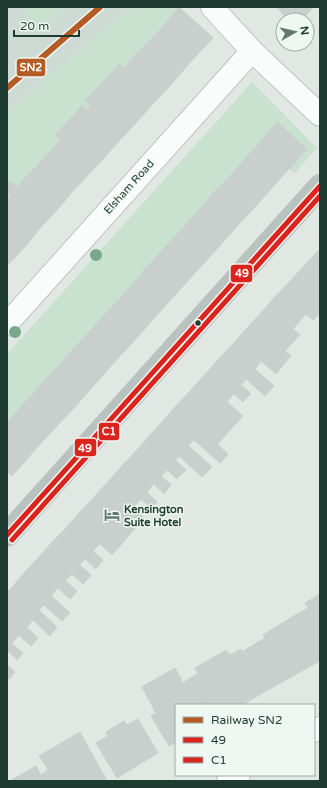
<svg xmlns="http://www.w3.org/2000/svg" width="327" height="788" font-family="'Varela Round',sans-serif">
<rect width="100%" height="100%" fill="#e1e8e4"/>
<path fill="#cedad4" d="M7 7H24L23 8 39 29 64 7H133L48 78 7 114Z"/>
<g fill="#c9e2cf">
<path d="M24 7H64L39 29 23 8Z"/>
<path d="M133 7H179L124 68 119 64 85 101 91 106 87 110 82 106 55 135 60 140 17 187 10 181 7 185V114L48 78Z"/>
<path d="M252 82 317 148 295 173 289 169 277 123 7 423V354Z"/>
</g>
<g fill="#c8cfcc" stroke="#cad1cd">
<path d="M179 7 213 38 196 56 163 26Z"/>
<path d="M276 7H314L301 20H289Z"/>
<path d="M163 26 196 56 181 73 147 43Z"/>
<path d="M147 43 181 73 166 90 132 59Z"/>
<path d="M132 59 166 90 150 107 112 72 119 64 124 68Z"/>
<path d="M112 72 150 107 135 124 96 89Z"/>
<path d="M96 89 135 124 119 141 81 107 82 105 87 110 91 106 85 101Z"/>
<path d="M81 107 119 141 104 158 66 123Z"/>
<path d="M277 122 307 149 289 169 260 142Z"/>
<path d="M66 123 104 158 89 174 56 145 60 140 55 135Z"/>
<path d="M260 142 289 169 271 189 242 162Z"/>
<path d="M56 145 89 174 73 191 40 162Z"/>
<path d="M40 162 73 191 58 209 24 179Z"/>
<path d="M242 162 271 189 256 206 227 179Z"/>
<path d="M24 179 58 209 42 226 7 194V185L10 181 17 187Z"/>
<path d="M227 179 256 206 240 223 210 197Z"/>
<path d="M10 197 42 226 28 243 7 225V200Z"/>
<path d="M210 197 240 223 224 241 195 214Z"/>
<path d="M195 214 224 241 209 258 180 231Z"/>
<path d="M7 225 28 243 13 260 7 255Z"/>
<path d="M180 231 209 258 193 275 163 249Z"/>
<path d="M163 249 193 275 178 292 149 265Z"/>
<path d="M318 251 320 253V282L303 267Z"/>
<path d="M7 255 13 260 7 266Z"/>
<path d="M149 265 178 292 163 308 134 282Z"/>
<path d="M303 267 320 282V310L290 281Z"/>
<path d="M290 281 320 310V313L313 320 306 314 300 321 274 298Z"/>
<path d="M134 282 163 308 149 324 120 298Z"/>
<path d="M120 298 149 324 134 341 105 314Z"/>
<path d="M274 298 300 321 293 329 300 335 293 342 261 313Z"/>
<path d="M261 313 293 342 285 351 291 356 284 364 246 329Z"/>
<path d="M105 314 134 341 119 357 90 331Z"/>
<path d="M246 329 284 364 276 374 261 361 255 369 230 347Z"/>
<path d="M90 331 119 357 104 374 75 347Z"/>
<path d="M75 347 104 374 88 392 59 365Z"/>
<path d="M230 347 274 386 265 396 246 379 241 385 216 362Z"/>
<path d="M216 362 251 394 243 402 234 394 227 402 201 379Z"/>
<path d="M59 365 88 392 73 409 43 382Z"/>
<path d="M201 379 243 416 230 430 189 392Z"/>
<path d="M43 382 73 409 58 425 28 399Z"/>
<path d="M189 392 230 430 217 445 175 407Z"/>
<path d="M28 399 58 425 42 442 13 416Z"/>
<path d="M175 407 228 454 220 463 194 440 188 446 162 422Z"/>
<path d="M13 416 42 442 27 459 7 441V423Z"/>
<path d="M162 422 212 467 202 477 179 456 176 460 149 436Z"/>
<path d="M149 436 186 470 177 479 167 470 161 476 135 452Z"/>
<path d="M7 441 27 459 12 476 7 472Z"/>
<path d="M135 452 171 485 164 494 154 484 147 492 121 467Z"/>
<path d="M121 467 157 502 151 508 141 499 133 508 106 484Z"/>
<path d="M106 484 144 518 119 547 80 512Z"/>
<path d="M80 512 119 547 112 555 100 544 93 551 67 527Z"/>
<path d="M67 527 103 560 96 569 85 559 79 565 53 541Z"/>
<path d="M53 541 91 575 83 584 72 574 65 581 39 557Z"/>
<path d="M39 557 77 591 70 599 58 588 51 596 25 572Z"/>
<path d="M25 572 70 613 62 621 44 605 39 610 13 586Z"/>
<path d="M13 586 57 627 50 636 33 620 27 627 7 609V592Z"/>
<path d="M320 594V661L318 662 292 617 308 608 305 603Z"/>
<path d="M7 609 38 638 31 646 19 635 12 643 7 639Z"/>
<path d="M292 617 318 662 266 691 243 651 265 638 263 635Z"/>
<path d="M7 639 23 653 17 660 7 650Z"/>
<path d="M241 649 266 691 242 705H205L190 678 198 674 195 668 226 650 230 655Z"/>
<path d="M7 664 15 672 9 679 7 677Z"/>
<path d="M175 668 183 683 190 678 205 705H176V742L169 746 151 716 156 713 142 687Z"/>
<path d="M138 719 158 753 117 778 96 743 108 736 106 732 124 721 127 725Z"/>
<path d="M80 732 107 781H44L41 775 48 770 39 756Z"/>
<path d="M36 766 44 781H10Z"/>
</g>
<g fill="none" stroke-linecap="round" stroke-linejoin="round">
<defs>
<g id="minor">
<path d="M212 7 252 51 320 115"/>
<path d="M7 324 252 51"/>
<path d="M314 731 320 728"/>
<path d="M228 781 239 775"/>
</g>
<path id="highway" d="M7 535 320 186"/>
</defs>
<use href="#minor" stroke="#bec5c1" stroke-width="24"/>
<use href="#highway" stroke="#bbc5c1" stroke-width="24"/>
<use href="#minor" stroke="#fafcfb" stroke-width="22"/>
<use href="#highway" stroke="#b8c2bf" stroke-width="22"/>
<defs>
<path id="bus-1" d="M7 535 320 186"/>
<path id="bus-2" d="M12 540 320 196"/>
</defs>
<use href="#bus-1" stroke="#eff7f2" stroke-width="8"/>
<use href="#bus-2" stroke="#eff7f2" stroke-width="8"/>
<use href="#bus-1" stroke="#dc241f" stroke-width="5"/>
<use href="#bus-2" stroke="#dc241f" stroke-width="5"/>
<defs>
<path id="rail-1" d="M7 88 100 7"/>
</defs>
<use href="#rail-1" stroke="#eff7f2" stroke-width="9"/>
<use href="#rail-1" stroke="#b55b24" stroke-width="6"/>
</g>
<g fill="#7aa989">
<circle cx="96" cy="255" r="6"/>
<circle cx="15" cy="332" r="6"/>
</g>
<defs>
<symbol id="hotel-bare" viewBox="-9 -9 18 18"><path d="M-6-4.5h1.5V1H6V5H4.5V3h-9V5H-6ZM-4 0a1.8 1.8 0 1 1 3.6 0ZM.5 0V-2.5h3Q6-2.5 6 0Z" fill="#637870" stroke="#eff7f2" stroke-width="2.5" paint-order="stroke"/></symbol>
</defs>
<g fill-rule="evenodd">
<use href="#hotel-bare" x="101" y="504" width="22" height="22"/>
</g>
<circle fill="#1f3c32" stroke="#eff7f2" stroke-width="1.5" cx="198" cy="323" r="3.5"/>
<g text-anchor="middle" dominant-baseline="central" stroke-width="3" stroke-linejoin="round" paint-order="stroke">
<g font-size="11" fill="#1f3c32" stroke="#eff7f2">
<text transform="translate(129 187) rotate(-48)">Elsham Road</text>
</g>
<g font-size="11" font-weight="bold" fill="#1f3c32" stroke="#eff7f2" text-anchor="start">
<text x="124" y="509">Kensington<tspan x="124" dy="13">Suite Hotel</tspan></text>
</g>
</g>
<g stroke="#eff7f2" stroke-width="1.5">
<rect x="16" y="58" width="30" height="19" rx="4" fill="#b55b24"/>
<rect x="230" y="264" width="23" height="19" rx="4" fill="#dc241f"/>
<rect x="98" y="422" width="22" height="19" rx="4" fill="#dc241f"/>
<rect x="74" y="438" width="23" height="19" rx="4" fill="#dc241f"/>
</g>
<g font-size="11" text-anchor="middle" font-weight="bold" fill="#fff">
<text x="31" y="71">SN2</text>
<text x="242" y="277">49</text>
<text x="109" y="435">C1</text>
<text x="85" y="452">49</text>
</g>
<rect width="327" height="788" fill="none" stroke="#1f3c32" stroke-width="16"/>
<rect x="175" y="704" width="140" height="72" fill="#eff7f2" stroke="#9caca5"/>
<rect x="183" y="717" width="20" height="6" fill="#b55b24" stroke="#9caca5"/>
<text x="211" y="724" font-size="12" fill="#1f3c32">Railway SN2</text>
<rect x="183" y="737" width="20" height="6" fill="#dc241f" stroke="#9caca5"/>
<text x="211" y="744" font-size="12" fill="#1f3c32">49</text>
<rect x="183" y="757" width="20" height="6" fill="#dc241f" stroke="#9caca5"/>
<text x="211" y="764" font-size="12" fill="#1f3c32">C1</text>
<g transform="translate(295 32) rotate(82)"><circle r="19" fill="#eff7f2" stroke="#9caca5"/>
<path d="M0-3L7 15L0 10L-7 15Z" fill="#637870"/>
<text y="-6" font-size="11" font-weight="bold" text-anchor="middle" fill="#1f3c32">N</text>
</g>
<path d="M14 30v6h65v-6" fill="none" stroke="#1f3c32" stroke-width="2"/>
<text x="20" y="30" font-size="12" fill="#1f3c32" stroke="#eff7f2" stroke-width="3" paint-order="stroke">20 m</text>
</svg>
